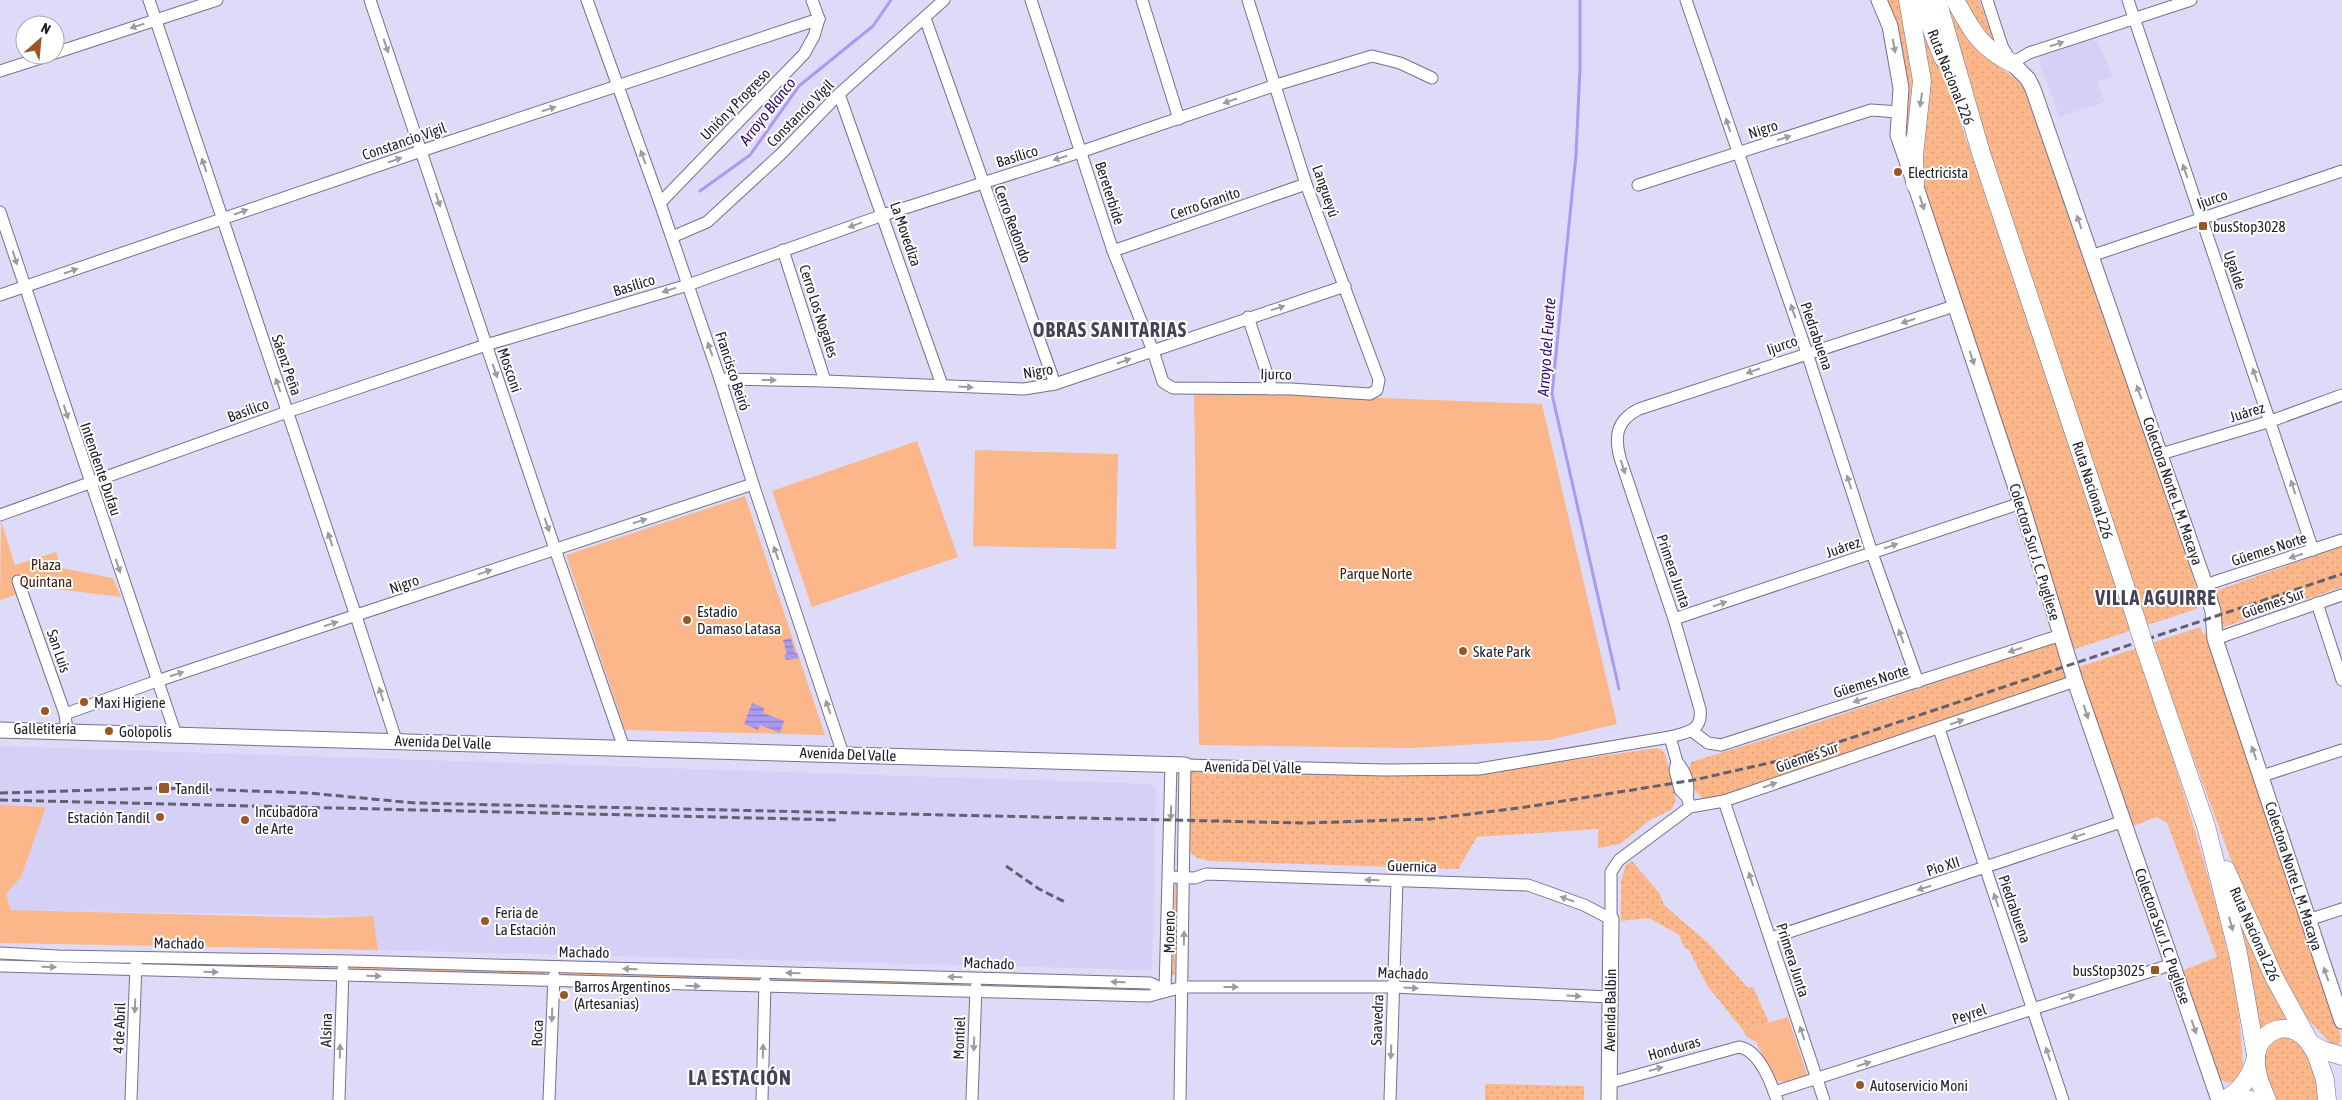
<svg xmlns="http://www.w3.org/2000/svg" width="2342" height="1100" font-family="'Asap Condensed',sans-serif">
<defs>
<pattern id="grass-dots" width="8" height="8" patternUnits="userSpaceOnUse" patternTransform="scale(1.25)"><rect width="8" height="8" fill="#fbb789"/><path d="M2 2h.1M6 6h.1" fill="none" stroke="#d79d76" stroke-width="1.8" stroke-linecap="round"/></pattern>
<pattern id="water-rules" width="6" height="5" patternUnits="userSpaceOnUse" patternTransform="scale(1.25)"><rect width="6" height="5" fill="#a99af2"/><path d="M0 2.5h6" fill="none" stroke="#897dc4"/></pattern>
</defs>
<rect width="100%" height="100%" fill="#dedbf9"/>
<g fill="#d5d1f6">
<path d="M2096 37 2113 77 2097 82 2105 102 2059 117 2039 61 2043 55Z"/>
<path d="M0 746 1151 784 1156 789 1152 970 378 950 373 916 11 910 6 894 21 877 46 807 0 805Z"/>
</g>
<g fill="url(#grass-dots)">
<path d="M1884 0H1901L1915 65 1909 138 1905 142 1908 89Z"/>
<path d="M1943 0H1948L1984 55 2017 80 2027 90 2188 559 2200 603 2196 609 2072 650 1923 193 1915 9 1954 103 2129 621Z"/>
<path d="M1961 0H1979L1995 44 1992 47Z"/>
<path d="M2342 546V587L2221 628 2214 593 2218 590Z"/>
<path d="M2200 627 2203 634 2208 633 2341 1036 2340 1043 2333 1046 2308 1019 2283 977 2265 939 2230 857 2152 646 2139 651C2160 718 2182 786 2202 855 2223 930 2242 995 2243 1075 2235 1083 2226 1086 2218 1077L2181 971 2217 957 2167 823 2157 817 2131 827 2079 667Z"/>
<path d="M2057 643 2069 678 1723 796 1704 799C1692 791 1687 776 1691 762L1789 732 2050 644Z"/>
<path d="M1657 748 1662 750 1666 756 1676 801 1671 810 1650 820 1620 844 1598 848V829L1477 837 1458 869 1209 861 1197 858 1191 853 1189 849 1190 767 1517 768Z"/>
<path d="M1632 861 1660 894 1664 905 1708 943 1748 988 1753 987 1769 1022 1743 1030 1708 987 1689 950 1684 947 1679 935 1649 918 1621 921V881L1626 865Z"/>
<path d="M1175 883H1178L1175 975H1172Z"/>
<path d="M2233 897 2294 1023 2256 1036Z"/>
<path d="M142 961 336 965V969L141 965Z"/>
<path d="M351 967 545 971V975L351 970Z"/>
<path d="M563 973 757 977V981L563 977Z"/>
<path d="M772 979 966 983V987L772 982Z"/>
<path d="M984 984 1151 989V992L984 987Z"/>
<path d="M2279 1034 2295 1036 2313 1062 2320 1100H2274L2264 1075V1049Z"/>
<path d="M1485 1084 1584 1086V1100H1485Z"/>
</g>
<g fill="#fbb789">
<path d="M1194 391 1542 404 1617 724 1549 740 1411 748 1199 745Z"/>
<path d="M917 441 958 557 812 607 772 491Z"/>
<path d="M975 450 1118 454 1116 549 973 546Z"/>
<path d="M745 496 825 735 625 730 566 555Z"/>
<path d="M1 521 15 565 56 552 61 568 113 578 121 597 23 585 25 592 0 600Z"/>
<path d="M0 805 46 807 21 877 6 894 11 910 324 918 373 916 378 950 0 943Z"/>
<path d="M1788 1017 1807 1074C1799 1083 1785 1085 1774 1079L1756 1042 1746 1036 1743 1030Z"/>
</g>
<g fill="url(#water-rules)">
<path d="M791 638 795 653H797L799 658 786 660 784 655 787 654 783 640Z"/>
<path d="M752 703 764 708 763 713 784 721 780 733 760 725 758 730 744 724Z"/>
</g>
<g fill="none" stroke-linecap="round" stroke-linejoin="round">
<g stroke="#a99af2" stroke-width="3">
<path d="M1580 0V68L1576 155 1552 394 1619 689"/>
<path d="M700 191 750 155 799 86 873 26 891 0"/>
</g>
<defs>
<g id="minor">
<path d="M149 0 356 616 396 740"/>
<path d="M370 0 555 549 624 748"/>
<path d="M587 0 660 203 720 379 753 484 843 754"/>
<path d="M812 0 819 19"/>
<path d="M1031 0 1113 251 1153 351 1163 382 1173 388 1291 389 1370 394 1377 390 1379 380 1306 184 1248 0"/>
<path d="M1142 0 1179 119"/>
<path d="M1686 0 1807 353 1872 553 1918 682"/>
<path d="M1987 0 2002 46 2012 63 2029 53 2191 0"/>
<path d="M2128 0 2313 550"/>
<path d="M925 18 1055 384"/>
<path d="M55 53 217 0"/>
<path d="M0 71 50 55"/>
<path d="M839 94 942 385"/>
<path d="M1638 185 1871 110 1898 112"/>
<path d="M660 203 804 54 814 36 819 19"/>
<path d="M0 212 176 735"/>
<path d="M672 237 707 222 781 154 839 94 944 0"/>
<path d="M783 250 825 381"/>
<path d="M1113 251 1306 184"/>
<path d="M2091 256 2342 171"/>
<path d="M0 295 421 151 819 19"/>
<path d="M1248 317 1272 389"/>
<path d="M720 379 825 381 1024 389 1055 384 1345 286"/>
<path d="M2161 454 2271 421 2342 395"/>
<path d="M0 515 287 412 486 345 688 285 883 215 1080 152 1276 85 1372 56 1400 63 1432 78"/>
<path d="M18 581 65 714 67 732"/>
<path d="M2205 585 2342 540"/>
<path d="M2317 603 2342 680"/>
<path d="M1674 619 2021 503"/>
<path d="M2215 639 2342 595"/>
<path d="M65 714 157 681 753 484"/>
<path d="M1939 729 2063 1100"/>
<path d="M1692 731 1708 743 1721 745 2061 635"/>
<path d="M1670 737 1677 762 1675 770 1680 790 1687 797 1690 807"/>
<path d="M1677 762C1686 772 1690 783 1687 797"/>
<path d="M2262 776 2342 750"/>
<path d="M1724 801 1824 1100"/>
<path d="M1169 877 1195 878 1206 874 1528 885 1584 905 1611 919"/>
<path d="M1611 919V872L1619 860 1690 807 1724 801 2075 681"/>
<path d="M2308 920 2342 909"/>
<path d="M1771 938 2124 821"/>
<path d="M0 953 58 956 351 961 1150 983 1165 990"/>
<path d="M0 966 1149 996 1183 987H1393L1610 997"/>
<path d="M1165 990 1171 765"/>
<path d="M1609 1083 1739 1047C1759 1050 1771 1082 1777 1100"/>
<path d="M1774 1092 2173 964"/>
<path d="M131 1100 136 964"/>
<path d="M339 1100 343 969"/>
<path d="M549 1100 554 976"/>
<path d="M762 1100 765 982"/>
<path d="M972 1100 976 987"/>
<path d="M1180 1100 1185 765 1385 770 1479 769 1670 737C1687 732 1703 731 1700 709L1674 619 1620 458C1614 435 1617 420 1639 409L1954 306"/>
<path d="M1390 1100 1397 881"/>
</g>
<g id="major">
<path d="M1879 0 1890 26 1901 88 1898 135 1915 184 2021 503 2075 681 2219 1100"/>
<path d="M2012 63 2028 79 2033 89 2205 585 2213 611 2215 639 2342 1021"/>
<path d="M0 730 1185 765"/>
<path d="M1609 1100 1611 919"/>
</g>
<g id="highway">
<path d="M1908 0 1922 81 1914 155 1915 184"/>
<path d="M1920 0 1943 58"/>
<path d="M1937 0 1981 153 2136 619"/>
<path d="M1955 0C1971 29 1980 48 2012 63"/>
<path d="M2145 648 2206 826 2238 953 2256 1055"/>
<path d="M2226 870 2274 977 2317 1056 2325 1080 2327 1100"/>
<path d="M2309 1043 2322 1050 2342 1056"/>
<path d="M2223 1100C2240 1093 2251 1076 2256 1058"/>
<path d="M2225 1100 2235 1098 2250 1100"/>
<path d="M2267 1100C2261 1086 2254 1070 2256 1055 2260 1030 2288 1019 2306 1039"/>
</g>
</defs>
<use href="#minor" stroke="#74718c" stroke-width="13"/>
<use href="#major" stroke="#74718c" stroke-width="17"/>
<use href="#highway" stroke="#74718c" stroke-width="19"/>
<use href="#minor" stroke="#fff" stroke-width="11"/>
<use href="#major" stroke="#fff" stroke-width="15"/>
<use href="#highway" stroke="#fff" stroke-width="18"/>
<g stroke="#626071" stroke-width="3" stroke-dasharray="8 4" stroke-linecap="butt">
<path d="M0 793 164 788 309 793 415 803 1304 823 1430 819 1526 807 1694 780 1791 758 2342 574"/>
<path d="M0 800 839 820"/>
<path d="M1006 866 1039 889 1067 903"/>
</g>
<defs>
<path id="highway-bridge" d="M2136 619 2145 648"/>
</defs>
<use href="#highway-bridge" stroke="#74718c" stroke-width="19" stroke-linecap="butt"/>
<use href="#highway-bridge" stroke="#fff" stroke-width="18"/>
</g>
<defs><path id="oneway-solid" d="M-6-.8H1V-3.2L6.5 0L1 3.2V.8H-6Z" transform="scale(1.25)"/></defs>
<g fill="#9c9ba0">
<use href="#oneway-solid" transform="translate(137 26) rotate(162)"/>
<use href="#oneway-solid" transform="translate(2057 44) rotate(-18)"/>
<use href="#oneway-solid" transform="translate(386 46) rotate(71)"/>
<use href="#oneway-solid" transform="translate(1894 46) rotate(80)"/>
<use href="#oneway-solid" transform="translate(1921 100) rotate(98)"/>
<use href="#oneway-solid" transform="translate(1230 101) rotate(161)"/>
<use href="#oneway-solid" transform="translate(549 109) rotate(-18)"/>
<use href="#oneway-solid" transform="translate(1728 125) rotate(-109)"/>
<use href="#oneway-solid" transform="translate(1784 138) rotate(-18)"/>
<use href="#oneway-solid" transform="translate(643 157) rotate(-110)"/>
<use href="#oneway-solid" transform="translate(1060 158) rotate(163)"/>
<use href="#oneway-solid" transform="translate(395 160) rotate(-19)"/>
<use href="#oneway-solid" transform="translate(204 165) rotate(-109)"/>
<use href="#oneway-solid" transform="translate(2185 171) rotate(-109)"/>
<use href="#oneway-solid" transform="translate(438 200) rotate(71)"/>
<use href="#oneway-solid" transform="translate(1922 203) rotate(72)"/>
<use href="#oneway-solid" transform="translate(241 212) rotate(-19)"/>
<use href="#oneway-solid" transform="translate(2079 222) rotate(-109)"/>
<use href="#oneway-solid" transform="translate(855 225) rotate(160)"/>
<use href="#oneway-solid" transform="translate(15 258) rotate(72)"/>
<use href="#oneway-solid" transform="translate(71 271) rotate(-19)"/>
<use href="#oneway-solid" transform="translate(669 290) rotate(163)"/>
<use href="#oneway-solid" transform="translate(1278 308) rotate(-18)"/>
<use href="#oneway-solid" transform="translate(1793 311) rotate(-109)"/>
<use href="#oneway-solid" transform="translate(1908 321) rotate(162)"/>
<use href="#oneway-solid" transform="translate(710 349) rotate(-109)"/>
<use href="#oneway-solid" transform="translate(1972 358) rotate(71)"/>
<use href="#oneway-solid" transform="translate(1124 361) rotate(-19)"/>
<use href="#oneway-solid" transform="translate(495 371) rotate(71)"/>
<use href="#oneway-solid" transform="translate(1753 371) rotate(161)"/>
<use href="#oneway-solid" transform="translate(2255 375) rotate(-109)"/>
<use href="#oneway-solid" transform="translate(769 380) rotate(1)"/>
<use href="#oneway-solid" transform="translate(278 385) rotate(-109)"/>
<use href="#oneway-solid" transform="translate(966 387) rotate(3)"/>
<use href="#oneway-solid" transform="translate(2139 392) rotate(-109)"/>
<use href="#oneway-solid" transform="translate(66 412) rotate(72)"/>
<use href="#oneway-solid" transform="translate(1623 467) rotate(72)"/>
<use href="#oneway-solid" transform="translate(1849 482) rotate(-108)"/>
<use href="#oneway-solid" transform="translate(2293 487) rotate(-108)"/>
<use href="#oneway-solid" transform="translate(640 521) rotate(-18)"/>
<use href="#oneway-solid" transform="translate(547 525) rotate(71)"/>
<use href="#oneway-solid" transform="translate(330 539) rotate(-109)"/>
<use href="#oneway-solid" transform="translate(1891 546) rotate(-19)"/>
<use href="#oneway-solid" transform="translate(776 553) rotate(-109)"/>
<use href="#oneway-solid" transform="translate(2296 556) rotate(162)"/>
<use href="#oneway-solid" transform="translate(118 566) rotate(71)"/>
<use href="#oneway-solid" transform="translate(485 572) rotate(-19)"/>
<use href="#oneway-solid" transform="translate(1720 604) rotate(-19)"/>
<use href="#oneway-solid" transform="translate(331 624) rotate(-18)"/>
<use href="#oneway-solid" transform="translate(1901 636) rotate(-110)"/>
<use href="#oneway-solid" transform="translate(2015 650) rotate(162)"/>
<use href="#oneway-solid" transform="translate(177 674) rotate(-18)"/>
<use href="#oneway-solid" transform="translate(381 694) rotate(-108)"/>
<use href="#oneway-solid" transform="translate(1860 700) rotate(162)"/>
<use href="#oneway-solid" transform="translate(828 707) rotate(-109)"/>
<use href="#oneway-solid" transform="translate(2086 712) rotate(71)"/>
<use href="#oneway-solid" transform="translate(1957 722) rotate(-19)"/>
<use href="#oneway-solid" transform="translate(2254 753) rotate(-109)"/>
<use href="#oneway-solid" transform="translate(1770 785) rotate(-19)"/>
<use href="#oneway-solid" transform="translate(1171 813) rotate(91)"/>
<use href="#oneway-solid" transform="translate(2078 836) rotate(161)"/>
<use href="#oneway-solid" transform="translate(1751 879) rotate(-109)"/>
<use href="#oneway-solid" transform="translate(1372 880) rotate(-178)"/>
<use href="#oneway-solid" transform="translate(1924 888) rotate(162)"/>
<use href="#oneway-solid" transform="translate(1567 899) rotate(-161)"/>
<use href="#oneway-solid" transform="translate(1996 900) rotate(-109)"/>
<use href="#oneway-solid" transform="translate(2231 924) rotate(75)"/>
<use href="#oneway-solid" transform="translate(1184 938) rotate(-89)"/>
<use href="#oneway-solid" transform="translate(49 967) rotate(2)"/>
<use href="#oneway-solid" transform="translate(630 969) rotate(-179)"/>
<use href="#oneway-solid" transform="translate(211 972) rotate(2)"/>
<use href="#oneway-solid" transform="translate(793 973) rotate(-179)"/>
<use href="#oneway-solid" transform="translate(2326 974) rotate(-109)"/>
<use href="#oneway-solid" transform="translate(374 976) rotate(2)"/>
<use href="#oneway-solid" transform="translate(955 977) rotate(-179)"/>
<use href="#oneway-solid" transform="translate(1118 982) rotate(-178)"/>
<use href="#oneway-solid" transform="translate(693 986) rotate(2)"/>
<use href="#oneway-solid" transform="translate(1231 987)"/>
<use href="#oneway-solid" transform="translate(1411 988) rotate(3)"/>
<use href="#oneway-solid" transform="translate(1574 996) rotate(3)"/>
<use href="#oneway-solid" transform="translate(2068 997) rotate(-17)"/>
<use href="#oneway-solid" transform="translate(135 1006) rotate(92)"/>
<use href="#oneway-solid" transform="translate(552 1015) rotate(92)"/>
<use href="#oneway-solid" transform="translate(2194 1027) rotate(71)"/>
<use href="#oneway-solid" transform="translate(1802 1033) rotate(-108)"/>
<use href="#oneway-solid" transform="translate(974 1044) rotate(92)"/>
<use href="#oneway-solid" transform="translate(340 1051) rotate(-88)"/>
<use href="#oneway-solid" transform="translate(763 1051) rotate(-88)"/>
<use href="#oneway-solid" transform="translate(1391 1052) rotate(92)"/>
<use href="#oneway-solid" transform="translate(2048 1054) rotate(-108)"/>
<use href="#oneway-solid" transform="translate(1864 1064) rotate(-18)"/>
<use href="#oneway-solid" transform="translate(1656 1069) rotate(-16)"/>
</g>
<g fill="#995724" stroke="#fff" stroke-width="2">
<circle cx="1898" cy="172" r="5"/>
<rect x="2198" y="221" width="10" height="10" rx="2.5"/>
<circle cx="687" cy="620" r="5"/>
<circle cx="1463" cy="651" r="5"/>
<circle cx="84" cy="702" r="5"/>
<circle cx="45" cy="711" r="5"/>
<circle cx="109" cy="731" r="5"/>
<rect x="158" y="782" width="12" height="12" rx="2.5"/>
<circle cx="160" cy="817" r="5"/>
<circle cx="245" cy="820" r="5"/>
<circle cx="485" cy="921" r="5"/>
<rect x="2150" y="965" width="10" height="10" rx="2.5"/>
<circle cx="564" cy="995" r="5"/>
<circle cx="1860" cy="1085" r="5"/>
</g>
<g text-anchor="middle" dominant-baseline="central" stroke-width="4" stroke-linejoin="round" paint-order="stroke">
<g font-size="15" fill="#23212c" stroke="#fff">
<text transform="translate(1951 77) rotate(68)">Ruta Nacional 226</text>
<text transform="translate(735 104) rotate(-46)">Unión y Progreso</text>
<text transform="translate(800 113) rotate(-45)">Constancio Vigil</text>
<text transform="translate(1763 129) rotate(-18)">Nigro</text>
<text transform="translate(404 141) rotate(-19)">Constancio Vigil</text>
<text transform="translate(1017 156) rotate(-17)">Basílico</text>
<text transform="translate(1326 191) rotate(71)">Langueyú</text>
<text transform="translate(1110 193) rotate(72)">Bereterbide</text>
<text transform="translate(2212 199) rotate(-19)">Ijurco</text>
<text transform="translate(1205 203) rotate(-19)">Cerro Granito</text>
<text transform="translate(1013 224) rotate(70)">Cerro Redondo</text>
<text transform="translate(906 234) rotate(71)">La Movediza</text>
<text transform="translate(2235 270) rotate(71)">Ugalde</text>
<text transform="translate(634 285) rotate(-17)">Basílico</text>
<text transform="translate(819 311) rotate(72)">Cerro Los Nogales</text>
<text transform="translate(1817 336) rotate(71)">Piedrabuena</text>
<text transform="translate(1782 345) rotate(-19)">Ijurco</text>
<text transform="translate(287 365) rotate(71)">Sáenz Peña</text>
<text transform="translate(510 370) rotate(71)">Mosconi</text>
<text transform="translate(733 371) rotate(72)">Francisco Beiró</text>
<text transform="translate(1038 371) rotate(-9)">Nigro</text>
<text transform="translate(1276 374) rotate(1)">Ijurco</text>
<text transform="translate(248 410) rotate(-20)">Basílico</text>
<text transform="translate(2247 412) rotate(-17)">Juárez</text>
<text transform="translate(101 469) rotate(71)">Intendente Dufau</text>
<text transform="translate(2093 490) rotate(72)">Ruta Nacional 226</text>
<text transform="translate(2173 491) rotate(71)">Colectora Norte L. M. Macaya</text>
<text transform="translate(1843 547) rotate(-19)">Juárez</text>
<text transform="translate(2269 549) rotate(-18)">Güemes Norte</text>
<text transform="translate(2035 552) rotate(73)">Colectora Sur J. C. Pugliese</text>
<text transform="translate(1674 571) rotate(71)">Primera Junta</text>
<text transform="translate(404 584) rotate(-19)">Nigro</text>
<text transform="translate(2273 603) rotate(-19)">Güemes Sur</text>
<text transform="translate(59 651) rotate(71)">San Luis</text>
<text transform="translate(1871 681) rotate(-18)">Güemes Norte</text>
<text transform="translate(443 742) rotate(2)">Avenida Del Valle</text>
<text transform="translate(848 754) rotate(2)">Avenida Del Valle</text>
<text transform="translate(1807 757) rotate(-19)">Güemes Sur</text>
<text transform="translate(1253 767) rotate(1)">Avenida Del Valle</text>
<text transform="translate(1412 866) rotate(2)">Guernica</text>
<text transform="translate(1943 866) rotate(-18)">Pío XII</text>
<text transform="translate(2294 876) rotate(72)">Colectora Norte L. M. Macaya</text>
<text transform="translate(2015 909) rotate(71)">Piedrabuena</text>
<text transform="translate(1169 932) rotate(-89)">Moreno</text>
<text transform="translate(2255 934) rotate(66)">Ruta Nacional 226</text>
<text transform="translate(2163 936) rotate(71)">Colectora Sur J. C. Pugliese</text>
<text transform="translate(179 943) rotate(1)">Machado</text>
<text transform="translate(584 952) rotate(1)">Machado</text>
<text transform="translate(1793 960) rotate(72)">Primera Junta</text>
<text transform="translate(989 963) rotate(2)">Machado</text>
<text transform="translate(1403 973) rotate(2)">Machado</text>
<text transform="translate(1610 1010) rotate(-89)">Avenida Balbín</text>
<text transform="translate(1969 1014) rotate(-18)">Peyrel</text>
<text transform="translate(1377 1020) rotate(-88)">Saavedra</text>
<text transform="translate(119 1028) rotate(-88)">4 de Abril</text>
<text transform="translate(326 1030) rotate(-88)">Alsina</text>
<text transform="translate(537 1033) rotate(-88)">Roca</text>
<text transform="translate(959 1038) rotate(-88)">Montiel</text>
<text transform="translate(1674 1048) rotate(-16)">Honduras</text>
</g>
<g font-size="15" fill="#23212c" stroke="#fff" text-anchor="start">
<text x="1908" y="172">Electricista</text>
<text x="2213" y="226">busStop3028</text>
<text x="697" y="611">Estadio<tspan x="697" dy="17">Damaso Latasa</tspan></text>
<text x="1473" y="651">Skate Park</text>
<text x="94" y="702">Maxi Higiene</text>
<text x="45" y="728" text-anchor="middle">Galletitería</text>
<text x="119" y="731">Golopolis</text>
<text x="175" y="788">Tandil</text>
<text x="255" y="811">Incubadora<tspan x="255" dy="17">de Arte</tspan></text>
<text x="150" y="817" text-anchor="end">Estación Tandil</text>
<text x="495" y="912">Feria de<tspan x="495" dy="17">La Estación</tspan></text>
<text x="2145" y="970" text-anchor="end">busStop3025</text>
<text x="574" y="986">Barros Argentinos<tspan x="574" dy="17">(Artesanias)</tspan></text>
<text x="1870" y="1085">Autoservicio Moni</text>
</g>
<g font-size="15" fill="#442309" stroke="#fff">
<text x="46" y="564">Plaza<tspan x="46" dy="17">Quintana</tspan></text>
<text x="1376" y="573">Parque Norte</text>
</g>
<g font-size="16" font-style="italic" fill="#340b74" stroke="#fff">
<text transform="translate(767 111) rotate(-52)">Arroyo Blanco</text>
<text transform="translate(1546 347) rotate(-86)">Arroyo del Fuerte</text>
</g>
<g font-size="20" font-weight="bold" letter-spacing="1" fill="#444159" stroke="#fff">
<text x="1110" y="329">OBRAS SANITARIAS</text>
<text x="2156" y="597">VILLA AGUIRRE</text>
<text x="740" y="1077">LA ESTACIÓN</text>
</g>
</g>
<g transform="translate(40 40) rotate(27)"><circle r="24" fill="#ffffff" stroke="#a7a6ab"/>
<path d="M0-4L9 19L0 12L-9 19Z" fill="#995724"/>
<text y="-8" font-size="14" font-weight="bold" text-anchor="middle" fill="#23212c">N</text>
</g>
</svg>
